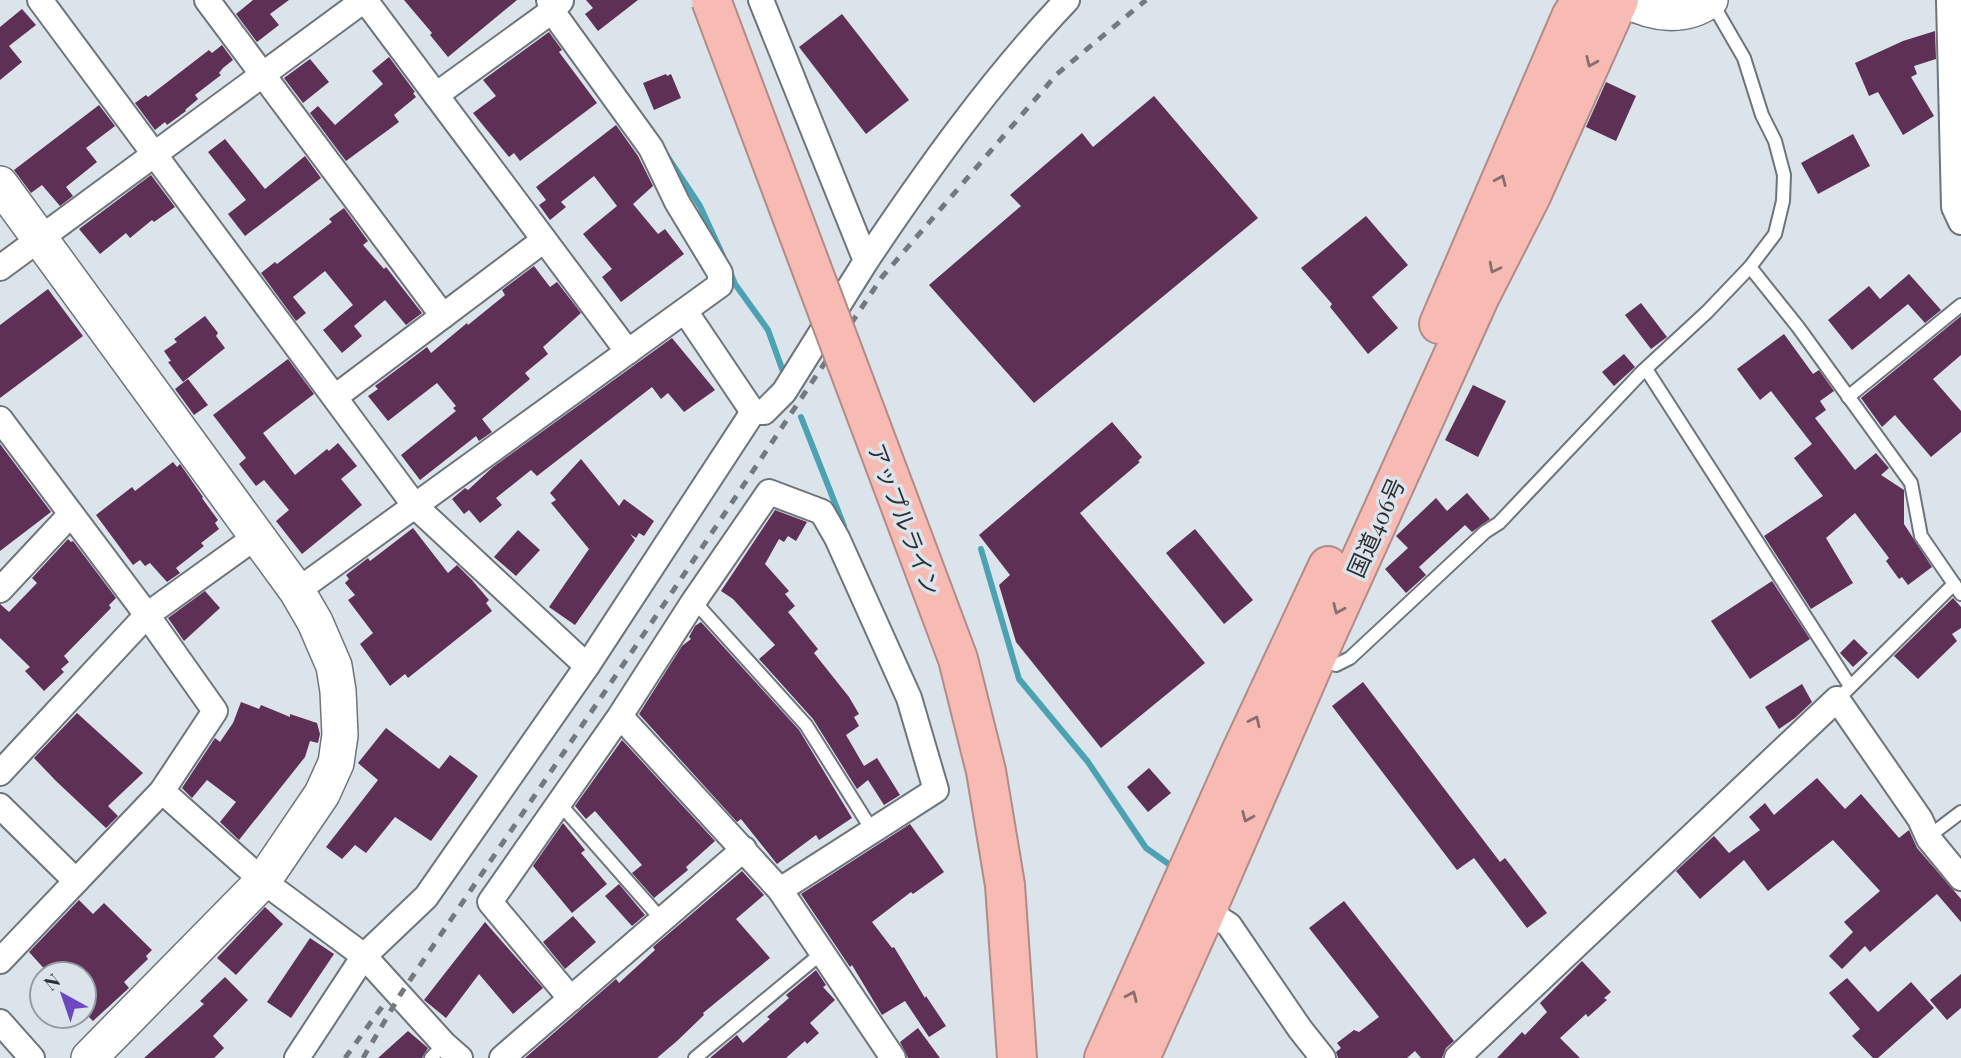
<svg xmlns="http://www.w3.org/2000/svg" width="1961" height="1058" font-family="'Playfair Display','Noto Sans JP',serif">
<rect width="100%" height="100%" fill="#dbe3eb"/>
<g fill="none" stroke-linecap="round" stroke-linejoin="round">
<g stroke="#4ca1b3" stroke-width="6">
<path d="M667 156 700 206 723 256"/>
<path d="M729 269 735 284 768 330 785 377"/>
<path d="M801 417 844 526"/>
<path d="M981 549 1019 679 1088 762 1146 848 1170 865"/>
</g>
</g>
<g fill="#5e3056">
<path d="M253 0H289L270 14 279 25 257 42 236 14Z"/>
<path d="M404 0H517L448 57 430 35 432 33Z"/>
<path d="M586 0H638L598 31 585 14 593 8Z"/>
<path d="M22 9 36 25 9 46 22 62 0 80V27Z"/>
<path d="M842 14 909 100 866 134 799 47Z"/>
<path d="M1935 31 1936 59 1914 66 1917 74 1911 77 1934 116 1903 135 1878 92 1869 96 1855 63 1903 41Z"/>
<path d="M549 32 562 50 559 52 597 103 520 161 514 153 509 157 473 113 496 96 483 80Z"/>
<path d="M222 45 233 60 223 68 219 73 221 75 195 95 198 99 185 110 186 111 167 125 165 122 155 130 135 103 146 95 148 97 209 50 212 53Z"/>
<path d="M389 57 415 92 413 93 416 97 394 115 399 122 346 161 310 113 318 106 335 125 383 84 372 71Z"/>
<path d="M310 59 329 82 303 103 284 78Z"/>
<path d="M666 74 667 76 671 74 681 98 654 110 643 83Z"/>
<path d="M1606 82 1636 96 1616 141 1586 127Z"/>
<path d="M1154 96 1258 218 1034 403 929 285 1021 206 1010 195 1082 133 1093 147Z"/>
<path d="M99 105 115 126 86 148 97 162 66 187 73 196 60 206 42 185 31 193 14 170Z"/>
<path d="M616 125 638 156 653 186 633 204 658 234 665 229 684 254 621 302 602 277 612 269 583 234 617 206 594 176 561 202 566 207 550 220 539 205 546 200 536 187Z"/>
<path d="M1853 134 1870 166 1818 194 1801 163Z"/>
<path d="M225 139 265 189 305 156 321 178 245 236 228 214 246 200 208 152Z"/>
<path d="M151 175 175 207 154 222 152 220 130 238 126 233 100 254 79 229Z"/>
<path d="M344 208 368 241 363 245 384 269 386 267 422 313 406 325 385 300 354 326 362 336 342 353 323 330 353 305 325 271 293 297 306 313 296 321 261 273 275 262 277 264 332 222 329 219Z"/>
<path d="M1366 216 1408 265 1372 297 1398 328 1368 354 1330 307 1332 304 1301 268Z"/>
<path d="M534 266 550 287 557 282 581 313 543 347 548 354 525 373 530 379 482 419 492 432 479 441 476 436 420 480 401 455 456 411 453 408 456 406 437 383 388 421 368 396 378 389 375 386 427 347 431 353 467 323 468 325 505 295 502 290Z"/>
<path d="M1909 274 1941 310 1925 323 1908 304 1852 350 1828 320 1869 286 1880 299Z"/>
<path d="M48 289 83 336 0 398V325Z"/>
<path d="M1641 303 1667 337 1651 349 1625 315Z"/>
<path d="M205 316 218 333 216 336 225 348 183 382 168 362 171 361 164 351 177 342 174 339Z"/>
<path d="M1961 316V355L1933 379 1961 411V432L1931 457 1895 415 1882 427 1861 398Z"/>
<path d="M1784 334 1813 374 1819 370 1834 391 1820 401 1826 410 1815 418 1855 470 1876 453 1889 468 1881 475 1904 490V524L1932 567 1908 585 1902 577 1899 579 1886 561 1889 558 1855 513 1826 538 1853 583 1811 609 1764 536 1823 496 1794 458 1812 444 1771 391 1760 400 1737 369Z"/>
<path d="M672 338 715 390 684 412 668 393 661 399 652 387 537 476 531 470 496 498 502 505 480 523 469 510 464 514 452 499 465 488 468 490 493 467Z"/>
<path d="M1624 354 1635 367 1614 386 1602 372Z"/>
<path d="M288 359 314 394 263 433 295 475 327 449 329 451 338 443 357 466 341 479 362 505 302 554 276 521 289 510 264 480 256 486 239 464 246 458 213 415Z"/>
<path d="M188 379 208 405 194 415 175 389Z"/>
<path d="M1473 385 1506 401 1478 457 1445 440Z"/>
<path d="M1112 422 1142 457 1138 461 1140 462 1080 513 1205 663 1101 748 1016 642 999 585 1010 575 979 535Z"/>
<path d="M0 444 51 512 0 551Z"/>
<path d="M581 459 619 506 624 499 654 521 644 536 639 533 636 538 630 534 635 540 575 625 549 607 589 549 551 503 556 500 550 493Z"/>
<path d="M173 462 177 467 180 464 203 497 202 498 218 520 215 523 219 529 201 543 204 546 176 568 180 573 167 582 150 563 145 566 140 560 133 565 96 515 132 487 135 491Z"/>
<path d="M1467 493 1490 519 1472 532 1465 525 1419 567 1426 575 1406 593 1385 569 1408 548 1396 536 1436 498 1447 511Z"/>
<path d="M775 510 807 522 796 541 788 536 784 542 779 539 765 564 789 591 785 594 795 606 788 612 818 649 814 653 849 697 859 714 854 717 859 726 846 735 864 766 877 758 900 795 884 805 868 780 857 789 813 719 759 659 775 645 733 599 721 591Z"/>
<path d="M413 528 448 573 457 565 472 580 489 600 486 603 492 611 408 678 405 674 390 686 360 644 373 633 348 600 355 595 345 583 349 579 346 575 368 558 370 561Z"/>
<path d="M1195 529 1253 600 1224 624 1166 553Z"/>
<path d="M518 530 540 550 516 576 494 557Z"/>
<path d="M68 539 71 542 73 541 116 598 109 605 111 608 64 656 69 662 61 669 64 672 44 691 25 671 30 667 0 638V604L9 612 37 583 32 578Z"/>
<path d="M1772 581 1810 639 1750 679 1711 621Z"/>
<path d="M205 591 220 608 184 641 168 618Z"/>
<path d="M1953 598 1961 607V628L1952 634 1957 641 1918 679 1894 656Z"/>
<path d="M701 622 799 730 852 818 819 840 816 835 777 864 741 819 737 822 639 714 682 646 691 639 689 637 695 626Z"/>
<path d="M1854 639 1868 653 1853 667 1840 653Z"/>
<path d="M1363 682 1500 862 1505 858 1547 913 1527 928 1474 858 1457 870 1332 706Z"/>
<path d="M1802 684 1812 702 1795 718 1779 729 1765 707Z"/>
<path d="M241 702 259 709 261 705 290 717V714L317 723 320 734 318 743 310 741 305 757 239 840 220 822 236 802 207 780 192 798 182 788 215 738 220 742 233 723Z"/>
<path d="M77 713 143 773 108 806 118 816 106 828 56 781 34 758Z"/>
<path d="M386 728 439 769 450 755 478 776 431 841 395 817 366 853 355 845 342 859 326 847 378 780 358 763Z"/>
<path d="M622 740 715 841 686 867 688 870 654 898 632 873 642 865 595 811 586 819 575 806Z"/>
<path d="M1149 768 1171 793 1148 812 1127 787Z"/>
<path d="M1817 778 1845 809 1861 794 1899 838 1909 830 1917 848 1961 899V922L1937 894 1870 952 1865 946 1842 969 1829 956 1853 932 1844 922 1880 891 1833 840 1768 891 1744 860 1700 899 1676 871 1714 836 1729 853 1760 830 1749 817 1765 803 1774 815Z"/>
<path d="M563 823 585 850 581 853 607 884 572 913 533 866Z"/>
<path d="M910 824 944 872 913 894 911 892 872 922 892 948 894 947 925 998 926 996 946 1026 929 1037 905 1001 882 1015 852 965 850 967 801 894Z"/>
<path d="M742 871 764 895 736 919 770 958 703 1013 704 1015 677 1041 657 1058H525L616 979 619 983 655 950 653 947Z"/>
<path d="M619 884 645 915 632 926 605 896Z"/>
<path d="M79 900 93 914 104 903 152 950 146 956 148 959 124 982 129 988 93 1021 84 1012V974H49L29 952Z"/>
<path d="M1344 901 1454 1041 1446 1048 1442 1058H1421L1415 1051 1407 1058H1338L1336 1052 1341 1048 1337 1043 1354 1030 1359 1032 1379 1017 1309 928Z"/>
<path d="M265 907 283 924 236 975 217 958Z"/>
<path d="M573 916 596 942 565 969 543 942Z"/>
<path d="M485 922 543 988 513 1014 479 974 446 1018 424 1000Z"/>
<path d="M310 938 334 954 291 1018 267 1002Z"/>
<path d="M1582 961 1611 992 1604 998 1607 1000 1588 1017 1586 1014 1560 1038 1580 1058H1497L1522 1032 1525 1035 1547 1012 1540 1003Z"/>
<path d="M816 970 826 985 823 987 835 1000 810 1023 819 1033 807 1044 805 1041 786 1058H710L737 1035 743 1043 770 1019 767 1017 789 998 786 995Z"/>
<path d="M1961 974V1008L1947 1020 1930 1000Z"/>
<path d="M225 977 248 1000 213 1036 224 1048 214 1058H144L204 1004 200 1001Z"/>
<path d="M1847 978 1878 1012 1911 982 1934 1008 1878 1058H1873L1852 1036 1860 1029 1829 993Z"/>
<path d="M918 1028 940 1058H908L900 1042Z"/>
<path d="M408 1031 428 1048 422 1058H378Z"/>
</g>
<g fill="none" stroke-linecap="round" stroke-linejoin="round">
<defs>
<g id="lane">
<path d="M1750 267 1798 327 1911 483 1921 536 1954 584"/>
<path d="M1646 369 1850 686"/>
<path d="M1848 397 1961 305"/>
<path d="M694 601 806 725 872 830"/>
<path d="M1319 659 1336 665 1350 658 1485 532 1499 523 1642 372 1707 312 1750 267 1775 234 1783 201 1784 175 1775 141 1762 115 1744 58 1711 1"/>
<path d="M1845 692 1954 584 1961 594"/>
<path d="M559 803 662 920"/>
<path d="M1928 837 1961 812"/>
<path d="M431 1058 444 1044"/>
<path d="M695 1058 823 952"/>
</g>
<g id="street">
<path d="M40 0 415 506 587 666"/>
<path d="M207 0 443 316"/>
<path d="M365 0 628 352"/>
<path d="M1949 0 1954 207 1961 222"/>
<path d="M436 95 552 11 561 1"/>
<path d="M866 261C927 170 991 80 1067 0"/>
<path d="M0 268 364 0"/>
<path d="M685 311 753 412"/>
<path d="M335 397 544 240"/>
<path d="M753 412H764L784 392 866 261 761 0"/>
<path d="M0 419 147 615 215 711 162 791 0 961"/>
<path d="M0 590 71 514"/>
<path d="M297 591 720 285V273L677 202 651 148 552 11 549 0"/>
<path d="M0 773 147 615 257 536"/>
<path d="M162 791 263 881 364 956 444 1044 460 1058"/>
<path d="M0 806 76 881"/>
<path d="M780 890 893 1058"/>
<path d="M1196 904 1229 925 1300 1029 1323 1058"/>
<path d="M571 999 490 902 620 716 692 604 769 492 822 512 837 538 909 698 936 790 780 890 620 716"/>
<path d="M0 1022 32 1058"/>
<path d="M297 1058 364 956 426 897 587 666 753 412"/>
<path d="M502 1058 744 849"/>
<path d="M1457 1058 1837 699 1920 819 1929 839 1961 878"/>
</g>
<g id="secondary">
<path d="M1626 0C1653 14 1684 19 1710 0"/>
<path d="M0 184 297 591 315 622 334 666 338 691 340 735 336 763 322 794 263 881 89 1058"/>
</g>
<g id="highway">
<path d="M1439 324 1571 17 1581 0"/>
<path d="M1005 885 1017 1058"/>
<path d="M1104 1058 1240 754 1328 566"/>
<path d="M1140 1058 1207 909 1316 658 1480 296 1531 196 1619 0"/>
</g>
</defs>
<use href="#lane" stroke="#6d747a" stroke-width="16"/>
<use href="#street" stroke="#6d747a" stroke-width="28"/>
<use href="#secondary" stroke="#6d747a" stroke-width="38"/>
<use href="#highway" stroke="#b18b87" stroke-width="42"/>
<use href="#lane" stroke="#fff" stroke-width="12"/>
<use href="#street" stroke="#fff" stroke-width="24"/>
<use href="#secondary" stroke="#fff" stroke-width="35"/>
<use href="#highway" stroke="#f7bbb3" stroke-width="38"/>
<g stroke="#74797e" stroke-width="5" stroke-dasharray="9 9" stroke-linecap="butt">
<path d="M345 1058 384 1004"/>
<path d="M363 1058 400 995 681 579 882 277 1057 74 1146 0"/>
</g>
<defs>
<path id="highway-bridge" d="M711 0 958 659 986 771 1005 885"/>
</defs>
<use href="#highway-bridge" stroke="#b18b87" stroke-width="42" stroke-linecap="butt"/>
<use href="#highway-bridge" stroke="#f7bbb3" stroke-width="38"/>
</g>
<defs><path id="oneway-chevron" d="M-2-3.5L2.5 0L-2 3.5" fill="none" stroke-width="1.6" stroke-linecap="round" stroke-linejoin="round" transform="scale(1.75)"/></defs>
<g stroke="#886f6d">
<use href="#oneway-chevron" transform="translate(1591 62) rotate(114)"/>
<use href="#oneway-chevron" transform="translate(1501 180) rotate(-66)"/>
<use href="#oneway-chevron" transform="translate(1494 268) rotate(117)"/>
<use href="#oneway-chevron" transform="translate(1338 609) rotate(114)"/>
<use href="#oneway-chevron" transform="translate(1255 721) rotate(-65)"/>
<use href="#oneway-chevron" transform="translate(1247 817) rotate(113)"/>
<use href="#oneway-chevron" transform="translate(1132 996) rotate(-66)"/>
</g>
<g text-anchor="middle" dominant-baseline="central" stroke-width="7" stroke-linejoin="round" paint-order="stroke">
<g font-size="23" fill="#2e3134" stroke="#dbe3eb">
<text transform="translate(905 519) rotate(69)">アップルライン</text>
<text transform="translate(1375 527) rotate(-66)">国道406号</text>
</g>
</g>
<g transform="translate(63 995) rotate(320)"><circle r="33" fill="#dbe3eb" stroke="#969ca2" stroke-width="2"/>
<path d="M0-5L12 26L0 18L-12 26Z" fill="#6c47c0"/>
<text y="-10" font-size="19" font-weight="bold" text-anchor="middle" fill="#2e3134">N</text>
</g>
</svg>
